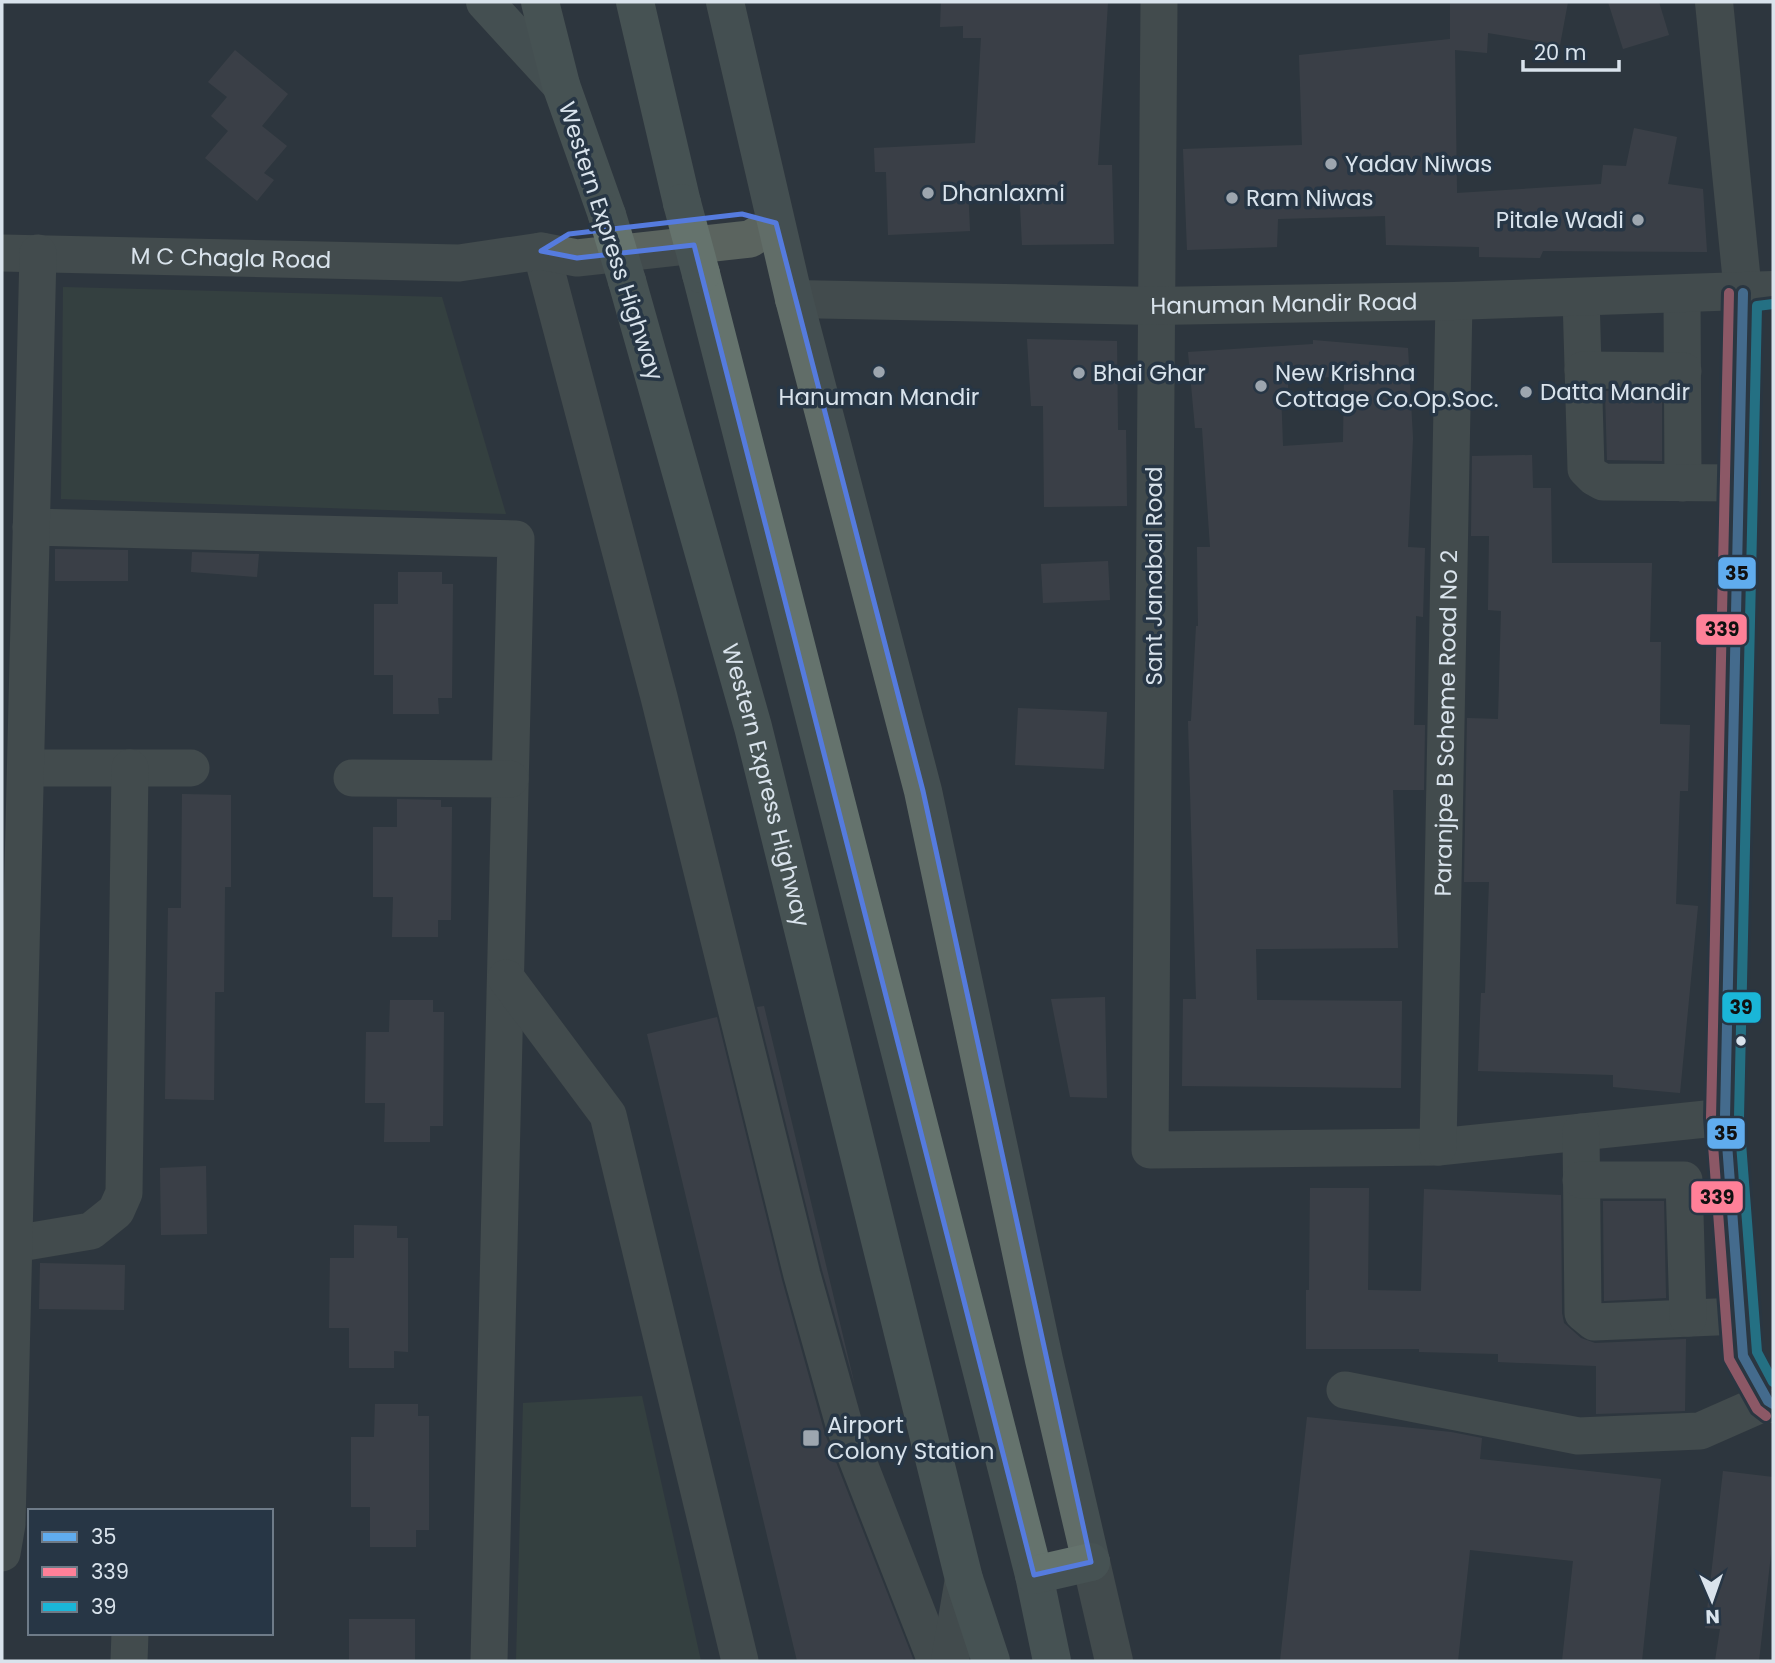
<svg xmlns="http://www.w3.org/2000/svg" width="1775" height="1663" font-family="Poppins,sans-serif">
<rect width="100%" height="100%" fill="#2e363e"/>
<g fill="#3d4c43">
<path d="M63 287 442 297 506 514 61 499Z"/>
<path d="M642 1396 701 1661H516L523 1403Z"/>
</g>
<g fill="#4a4b53" fill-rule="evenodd">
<path d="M941 2H1108L1098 165H1112L1114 244 1022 245 1019 186 968 187 970 231 888 235 886 172H875L874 148 975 143 981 38H963V26L940 27Z"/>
<path d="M1450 2H1568L1560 45 1488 33 1487 53 1455 50 1457 193 1601 184 1603 165 1626 166 1634 128 1677 137 1668 184 1703 189 1707 252 1543 251 1540 258 1479 257V247L1386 245 1385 216 1278 219 1277 247 1187 250 1183 149 1302 145 1299 55 1450 39Z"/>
<path d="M1608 2H1659L1669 35 1623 49Z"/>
<path d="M235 50 288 94 262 126 287 146 264 173 274 180 257 201 205 158 228 131 211 116 227 97 208 82Z"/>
<path d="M1027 339 1117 341 1118 430H1126L1127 506 1044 507 1043 406H1031Z"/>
<path d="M1313 340 1408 348 1413 438 1408 547 1425 548 1423 617 1416 616 1414 725H1425L1424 790H1393L1398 948 1256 949 1257 1000 1402 1001 1401 1088 1182 1086 1183 999H1196L1188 721H1191L1196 626H1198L1197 547H1210L1202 428H1195L1188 352 1313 344ZM1344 377 1343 442 1283 446 1281 391H1288V378Z"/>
<path d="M1605 391 1662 392V461L1607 460Z"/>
<path d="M1532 455 1533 488H1551L1552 563H1652L1650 642H1661L1660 724 1690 725 1688 791H1680L1676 904 1698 906 1680 1093 1613 1087V1075L1478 1071 1481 993H1485L1489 882H1464L1467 718 1498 719 1501 611 1488 610 1489 536H1471L1472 456Z"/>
<path d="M55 549 128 550V581H55Z"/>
<path d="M192 552 259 554 257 577 191 572Z"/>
<path d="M1108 561 1110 600 1043 603 1041 564Z"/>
<path d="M398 572H442V584H453L452 698H438L439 714H393V675H374V604H398Z"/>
<path d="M1018 708 1107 712 1104 769 1015 765Z"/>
<path d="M182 794 231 795V887H225L224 992H215L214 1100 165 1099 168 908H181Z"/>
<path d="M397 799 441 800V807H452L451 920H438V937H392L393 897H373V827H397Z"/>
<path d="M1105 997 1107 1098 1070 1097 1051 999Z"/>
<path d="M390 1000H433V1012H444L443 1126H430V1142H384L385 1103H365L366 1032H389Z"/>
<path d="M764 1006 855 1386 822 1270 757 1007Z"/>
<path d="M717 1017 782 1280 825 1434 914 1661H797L647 1034Z"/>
<path d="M206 1166 207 1234 161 1235 160 1168Z"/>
<path d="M1310 1188H1369L1368 1290 1421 1291 1424 1189 1561 1195 1562 1313 1564 1323 1581 1338 1595 1343 1686 1339 1685 1411 1596 1414V1366L1498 1362V1354L1419 1352V1349H1306V1290H1309Z"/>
<path d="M1603 1201H1664L1666 1298 1604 1301Z"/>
<path d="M354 1225 397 1226V1238H408V1352L394 1351V1368H349V1328H329L330 1258H354Z"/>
<path d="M40 1263 125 1265 124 1310 39 1309Z"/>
<path d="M375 1404H418V1416H429V1530H416V1547H370V1507H351V1437H374Z"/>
<path d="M1307 1417 1451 1432 1482 1438 1480 1459 1661 1479 1642 1661H1562L1573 1561 1470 1550 1458 1661H1280Z"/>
<path d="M1723 1471 1773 1477V1536L1759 1661H1715L1720 1629 1705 1628Z"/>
<rect x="349" y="1619" width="66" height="42"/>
</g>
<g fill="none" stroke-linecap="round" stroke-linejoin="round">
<g stroke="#5b645f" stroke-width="37">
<path d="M1159 2 1150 1150 1438 1147 1725 1117"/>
<path d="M541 251 659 697 802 1275 845 1428 936 1661"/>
<path id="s1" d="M2 253 459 263 541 251 577 258 750 239 776 223"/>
<path d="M1682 294 1683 483"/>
<path d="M1581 297 1586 469 1594 477 1603 482 1739 483"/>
<path d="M1583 370 1683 371"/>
<path d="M31 527 516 539 489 1661"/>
<path d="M26 768H191"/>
<path d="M352 778 510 779"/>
<path d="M506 978 608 1115 740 1661"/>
<path d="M1581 1132 1583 1313 1594 1322 1740 1316"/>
<path id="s2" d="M1438 1147 1454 301"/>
<path d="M1581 1180H1684L1688 1318"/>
<path d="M14 1244 91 1231 116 1211 124 1193 130 768"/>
<path d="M1345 1390 1578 1436 1700 1431 1768 1401"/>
<path d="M2 1553 7 1524 38 253"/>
<path d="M129 1661 130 1633"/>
</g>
<g stroke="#5b645f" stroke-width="38">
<path d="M1714 2 1743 293 1725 1117 1743 1356 1768 1401 1773 1404"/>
<path id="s3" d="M794 299 1156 306 1454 301 1773 290"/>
<path d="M1091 1562 1114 1661"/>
<path d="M950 1661 964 1579"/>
</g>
<g stroke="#616d68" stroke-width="38">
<path d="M485 2 561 85"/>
<path d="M725 2 794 299 923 791 1044 1360 1091 1562"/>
</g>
<g stroke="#65736d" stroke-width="38">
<path d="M540 2 561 85 607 215"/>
<path d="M635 2 682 203"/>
<path d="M701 274 1034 1575 1052 1661"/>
<path id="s4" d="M627 281 753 727 964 1579 991 1661"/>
<path d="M1034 1575 1091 1562"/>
</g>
<g stroke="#65736d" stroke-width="38">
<path d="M682 203 701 274"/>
<path d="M607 215 627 281"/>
</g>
<defs>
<path id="bus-1" d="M1743 293 1725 1117 1743 1356 1768 1401 1773 1404"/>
<path id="bus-2" d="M1729 293 1711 1118 1729 1359 1757 1409 1766 1416"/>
<path id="bus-3" d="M1773 304 1757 306 1739 1117 1757 1352 1773 1382"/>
</defs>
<use href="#bus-1" stroke="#273645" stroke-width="16"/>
<use href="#bus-2" stroke="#273645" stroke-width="16"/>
<use href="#bus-3" stroke="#273645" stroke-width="16"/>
<use href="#bus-1" stroke="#60acee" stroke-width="10"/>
<use href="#bus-2" stroke="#ff8098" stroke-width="10"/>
<use href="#bus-3" stroke="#1ab6d8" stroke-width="10"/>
</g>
<path d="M0 0H1775V1663H0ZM742 214 776 223 923 791 1091 1562 1034 1575 694 245 577 258 541 251 569 234Z" fill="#2e363e" fill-opacity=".55" fill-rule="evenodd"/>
<path fill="none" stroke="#557bde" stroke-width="5" stroke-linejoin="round" d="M742 214 776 223 923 791 1091 1562 1034 1575 694 245 577 258 541 251 569 234Z"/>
<g fill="#9da6af" stroke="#273645" stroke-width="2.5">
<circle cx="1331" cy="164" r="7"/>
<circle cx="928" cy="193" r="7"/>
<circle cx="1232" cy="198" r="7"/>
<circle cx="1638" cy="220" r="7"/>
<circle cx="879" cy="372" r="7"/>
<circle cx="1079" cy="373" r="7"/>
<circle cx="1261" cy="386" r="7"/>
<circle cx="1526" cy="392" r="7"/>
<rect x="802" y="1429" width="18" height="18" rx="3.5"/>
</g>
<circle fill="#d9e3ec" stroke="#273645" stroke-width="2.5" cx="1741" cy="1041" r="6"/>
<g text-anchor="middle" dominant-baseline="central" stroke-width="7" stroke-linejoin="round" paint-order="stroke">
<g font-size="23" fill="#d9e3ec" stroke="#273645" text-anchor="start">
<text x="1345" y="164">Yadav Niwas</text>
<text x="942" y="193">Dhanlaxmi</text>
<text x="1246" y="198">Ram Niwas</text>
<text x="1624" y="220" text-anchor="end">Pitale Wadi</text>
<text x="1093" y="373">Bhai Ghar</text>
<text x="1275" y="373">New Krishna<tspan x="1275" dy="26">Cottage Co.Op.Soc.</tspan></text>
<text x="1540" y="392">Datta Mandir</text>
<text x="879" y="397" text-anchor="middle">Hanuman Mandir</text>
<text x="827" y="1425">Airport<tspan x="827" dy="26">Colony Station</tspan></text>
</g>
<g font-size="23" fill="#d9e3ec" stroke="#273645">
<text transform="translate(611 241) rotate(72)">Western Express Highway</text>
<text stroke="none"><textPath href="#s1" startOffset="229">M C Chagla Road</textPath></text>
<text stroke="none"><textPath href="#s3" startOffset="490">Hanuman Mandir Road</textPath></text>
<text transform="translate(1154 576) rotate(-90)">Sant Janabai Road</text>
<text stroke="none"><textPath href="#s2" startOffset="424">Paranjpe B Scheme Road No 2</textPath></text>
<text stroke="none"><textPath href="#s4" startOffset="523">Western Express Highway</textPath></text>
</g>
</g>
<g stroke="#273645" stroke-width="2.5">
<rect x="1717" y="556" width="40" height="34" rx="7" fill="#60acee"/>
<rect x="1695" y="613" width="53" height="33" rx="7" fill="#ff8098"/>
<rect x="1721" y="991" width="41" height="33" rx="7" fill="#1ab6d8"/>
<rect x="1706" y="1117" width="40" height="33" rx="7" fill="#60acee"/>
<rect x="1690" y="1180" width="54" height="34" rx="7" fill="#ff8098"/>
</g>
<g font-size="19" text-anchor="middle" font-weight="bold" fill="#111">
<text x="1737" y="580">35</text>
<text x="1722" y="636">339</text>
<text x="1741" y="1014">39</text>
<text x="1726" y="1140">35</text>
<text x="1717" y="1204">339</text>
</g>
<rect width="1775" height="1663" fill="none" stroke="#d9e3ec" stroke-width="7"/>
<rect x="28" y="1509" width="245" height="126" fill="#273645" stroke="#6e7b88" stroke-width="2"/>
<rect x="42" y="1532" width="35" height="10" fill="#60acee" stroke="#6e7b88" stroke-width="2"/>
<text x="91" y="1544" font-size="21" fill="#d9e3ec">35</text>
<rect x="42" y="1567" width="35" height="10" fill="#ff8098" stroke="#6e7b88" stroke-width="2"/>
<text x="91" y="1579" font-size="21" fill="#d9e3ec">339</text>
<rect x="42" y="1602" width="35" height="10" fill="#1ab6d8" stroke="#6e7b88" stroke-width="2"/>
<text x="91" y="1614" font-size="21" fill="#d9e3ec">39</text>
<g transform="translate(1712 1600) rotate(178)" stroke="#273645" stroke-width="5" paint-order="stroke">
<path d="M0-5L12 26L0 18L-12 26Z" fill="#d9e3ec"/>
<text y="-10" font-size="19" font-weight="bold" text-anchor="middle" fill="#d9e3ec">N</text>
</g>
<path d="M1523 60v10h96v-10" fill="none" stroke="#d9e3ec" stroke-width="3.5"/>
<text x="1534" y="60" font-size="21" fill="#d9e3ec" stroke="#273645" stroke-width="5" paint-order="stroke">20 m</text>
</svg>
